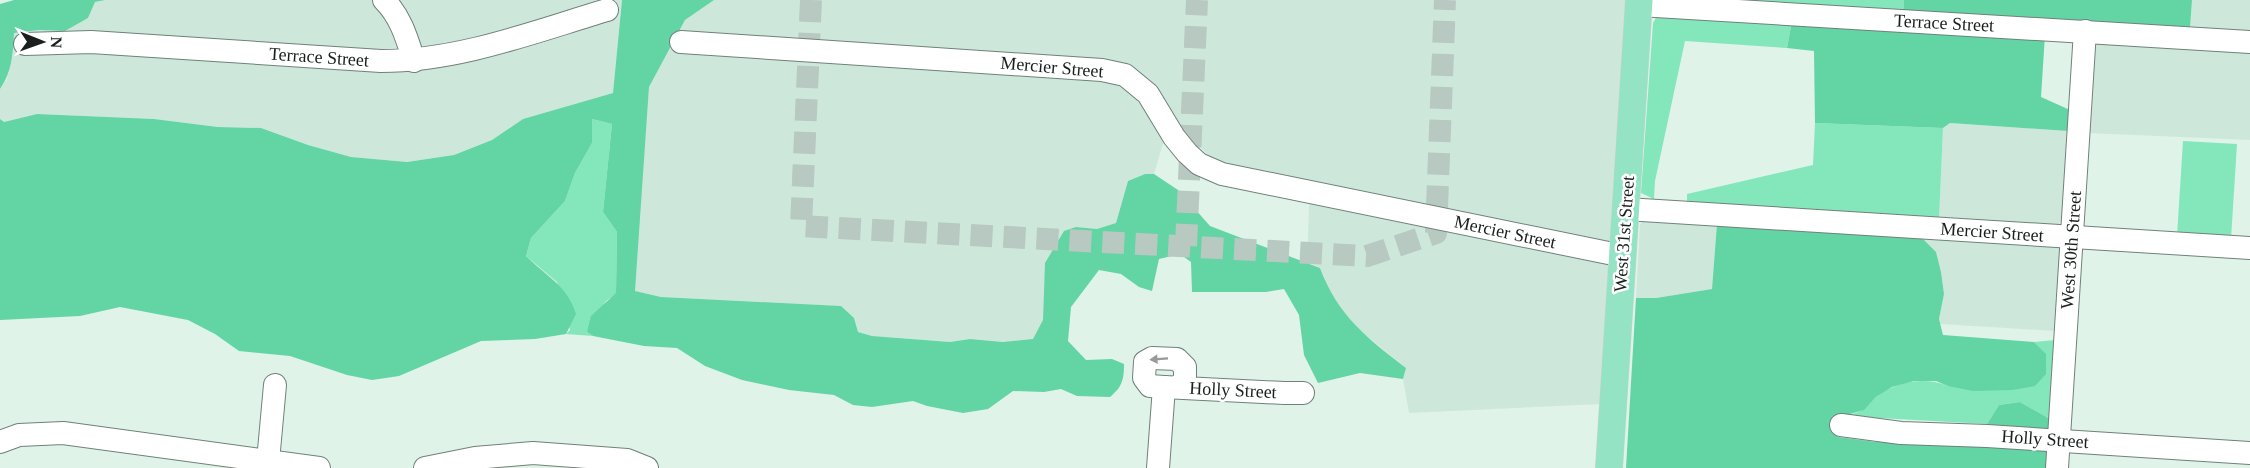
<svg xmlns="http://www.w3.org/2000/svg" width="2250" height="468" font-family="'Times New Roman',serif">
<rect width="100%" height="100%" fill="#dff3e9"/>
<g fill="#cde8da">
<path d="M105 0H622L613 93 523 119 492 140 454 155 407 162 351 157 308 145 261 128 218 127 154 119 37 114 4 122 0 119V89L7 79 13 55 14 33 39 30 65 31 88 18 95 2Z"/>
<path d="M714 0H1626L1601 404 1409 413 1403 379 1406 368 1357 328 1345 315 1333 299 1320 268 1307 262 1310 182 1225 164 1211 158 1179 126 1164 140 1154 174H1145L1128 181 1116 223 1097 229 1076 227 1043 321 1040 345 970 339 950 342 872 336 858 332 854 318 840 306 661 297 634 291 649 87 685 20Z"/>
<path d="M2192 0H2250V31L2190 28Z"/>
<path d="M2099 41 2250 50V140L2088 133 2093 46Z"/>
<path d="M1950 123 2068 131 2063 218 2058 225 1939 219 1943 128Z"/>
<path d="M1646 219 1717 224 1712 289 1656 298H1636L1640 224Z"/>
<path d="M1920 236 2060 247 2055 331 1940 324 1939 319 1944 294 1941 272 1936 252Z"/>
</g>
<g fill="#84e7bb">
<path d="M1678 0H1904L1903 15Z"/>
<path d="M1657 16 1792 21 1787 48 1685 41 1655 181 1654 199 1641 193 1653 23Z"/>
<path d="M592 119 612 124 603 212 617 232 616 294 606 301 587 332 593 336 566 334 570 330 557 282 526 256 531 238 565 201 575 173 592 143Z"/>
<path d="M1815 123 1943 128 1939 219 1687 202V194L1813 165Z"/>
<path d="M2183 141 2237 144 2231 239 2177 236Z"/>
<path d="M2055 340 2050 419 2020 402 1999 405 1987 424 1843 416C1850 414 1860 413 1865 408 1869 405 1872 401 1875 398 1895 381 1925 376 1948 386L2046 355 2034 342Z"/>
</g>
<g fill="#63d4a4">
<path d="M14 0H105L95 2 88 18 65 31 39 30 14 33C13 54 12 72 0 89V4Z"/>
<path d="M622 0H714L685 20 649 87 635 291 661 297 841 306 854 318 858 332 872 336 950 342 970 339 1003 342 1033 339 1043 320 1045 263 1064 231 1076 227 1097 229 1116 223 1128 181 1145 174H1154L1178 190 1210 226 1320 268C1338 316 1367 338 1406 368L1403 379 1360 373 1318 383 1304 355 1299 315 1284 289 1266 292H1192L1191 262 1180 254 1159 259 1152 291 1139 287 1121 274 1099 270 1071 307 1068 341 1086 360 1112 359 1124 364C1124 380 1122 387 1110 397L1077 396 1061 389 1044 392 1013 391 988 409 963 413 927 406 913 401 872 407 853 405 834 395 789 390 742 380 705 366 677 348 644 346 593 336 587 332 591 316 616 293 617 232 603 212 612 124 592 119V143L575 173 565 201 531 238 526 256C547 277 567 285 576 314L566 334 535 339 481 341 399 376 372 380 347 375 290 356 239 351 215 334 188 320 120 307 80 316 0 320V119L4 122 37 114 154 119 218 127 261 128 308 145 351 157 407 162 454 155 492 140 523 119 613 93Z"/>
<path d="M1904 0H2192L2190 28 2046 19 2041 97 2070 110 2068 131 1950 123 1943 128 1815 123 1814 51 1787 48 1792 21 1903 15Z"/>
<path d="M1717 224 1920 236 1936 252 1941 272 1944 294 1939 319 1943 335 2034 342 2046 354V374L2035 386 2012 390 1973 391 1948 386 1936 381H1914L1892 387 1876 397 1864 410 1843 416 1838 437 1876 442 1980 444 1987 424 1999 405 2020 402 2050 419 2047 468H1626L1636 298H1656L1712 289Z"/>
</g>
<g fill="none" stroke-linecap="round" stroke-linejoin="round">
<g stroke="#b7c9c0" stroke-width="22" stroke-dasharray="22 11" stroke-linecap="butt">
<path d="M811 0 801 226 1367 256 1436 233 1445 0"/>
<path d="M1186 246 1197 0"/>
</g>
<defs>
<g id="minor">
<path d="M384 0C401 17 407 39 414 61"/>
<path d="M1639 5 2250 42"/>
<path d="M681 42 1102 70 1125 75 1148 94 1174 137 1187 153 1199 164 1222 174 1623 256"/>
<path d="M25 44 91 42 381 61C459 61 533 32 607 10"/>
<path d="M1626 209 2250 248"/>
<path d="M1177 387 1185 381V367L1177 359 1152 358 1145 362 1144 378 1150 386 1164 387 1284 393H1303"/>
<path d="M1841 425 1901 433 1987 436 2250 453"/>
<path d="M0 442 19 435 63 433 319 468"/>
<path d="M268 461 275 385"/>
<path d="M425 468 475 458 533 453 627 460 647 468"/>
<path d="M1158 468 1164 387"/>
<path d="M2057 468 2085 31"/>
</g>
<path id="major" d="M1609 468 1639 0"/>
</defs>
<use href="#minor" stroke="#708179" stroke-width="24"/>
<use href="#major" stroke="#d1d2d2" stroke-width="28"/>
<use href="#minor" stroke="#fff" stroke-width="22"/>
<use href="#major" stroke="#93e3c4" stroke-width="27"/>
</g>
<defs><path id="oneway-solid" d="M-6-.8H1V-3.2L6.5 0L1 3.2V.8H-6Z" transform="scale(1.5)"/></defs>
<use fill="#979a99" href="#oneway-solid" transform="translate(1159 359) rotate(176)"/>
<g text-anchor="middle" dominant-baseline="central" stroke-width="5" stroke-linejoin="round" paint-order="stroke">
<g font-size="18" fill="#181f1c" stroke="#fff">
<text transform="translate(1944 23) rotate(3)">Terrace Street</text>
<text transform="translate(319 57) rotate(4)">Terrace Street</text>
<text transform="translate(1052 67) rotate(5)">Mercier Street</text>
<text transform="translate(1505 232) rotate(12)">Mercier Street</text>
<text transform="translate(1992 232) rotate(4)">Mercier Street</text>
<text transform="translate(1624 234) rotate(-86)">West 31st Street</text>
<text transform="translate(2071 250) rotate(-86)">West 30th Street</text>
<text transform="translate(1233 390) rotate(3)">Holly Street</text>
<text transform="translate(2045 439) rotate(4)">Holly Street</text>
</g>
</g>
<g transform="translate(42 42) rotate(91)" stroke="#ffffff" stroke-width="4.5" paint-order="stroke">
<path d="M0-4.5L10 22L0 15L-10 22Z" fill="#181f1c"/>
<text y="-9" font-size="16" font-weight="bold" text-anchor="middle" fill="#181f1c">N</text>
</g>
</svg>
